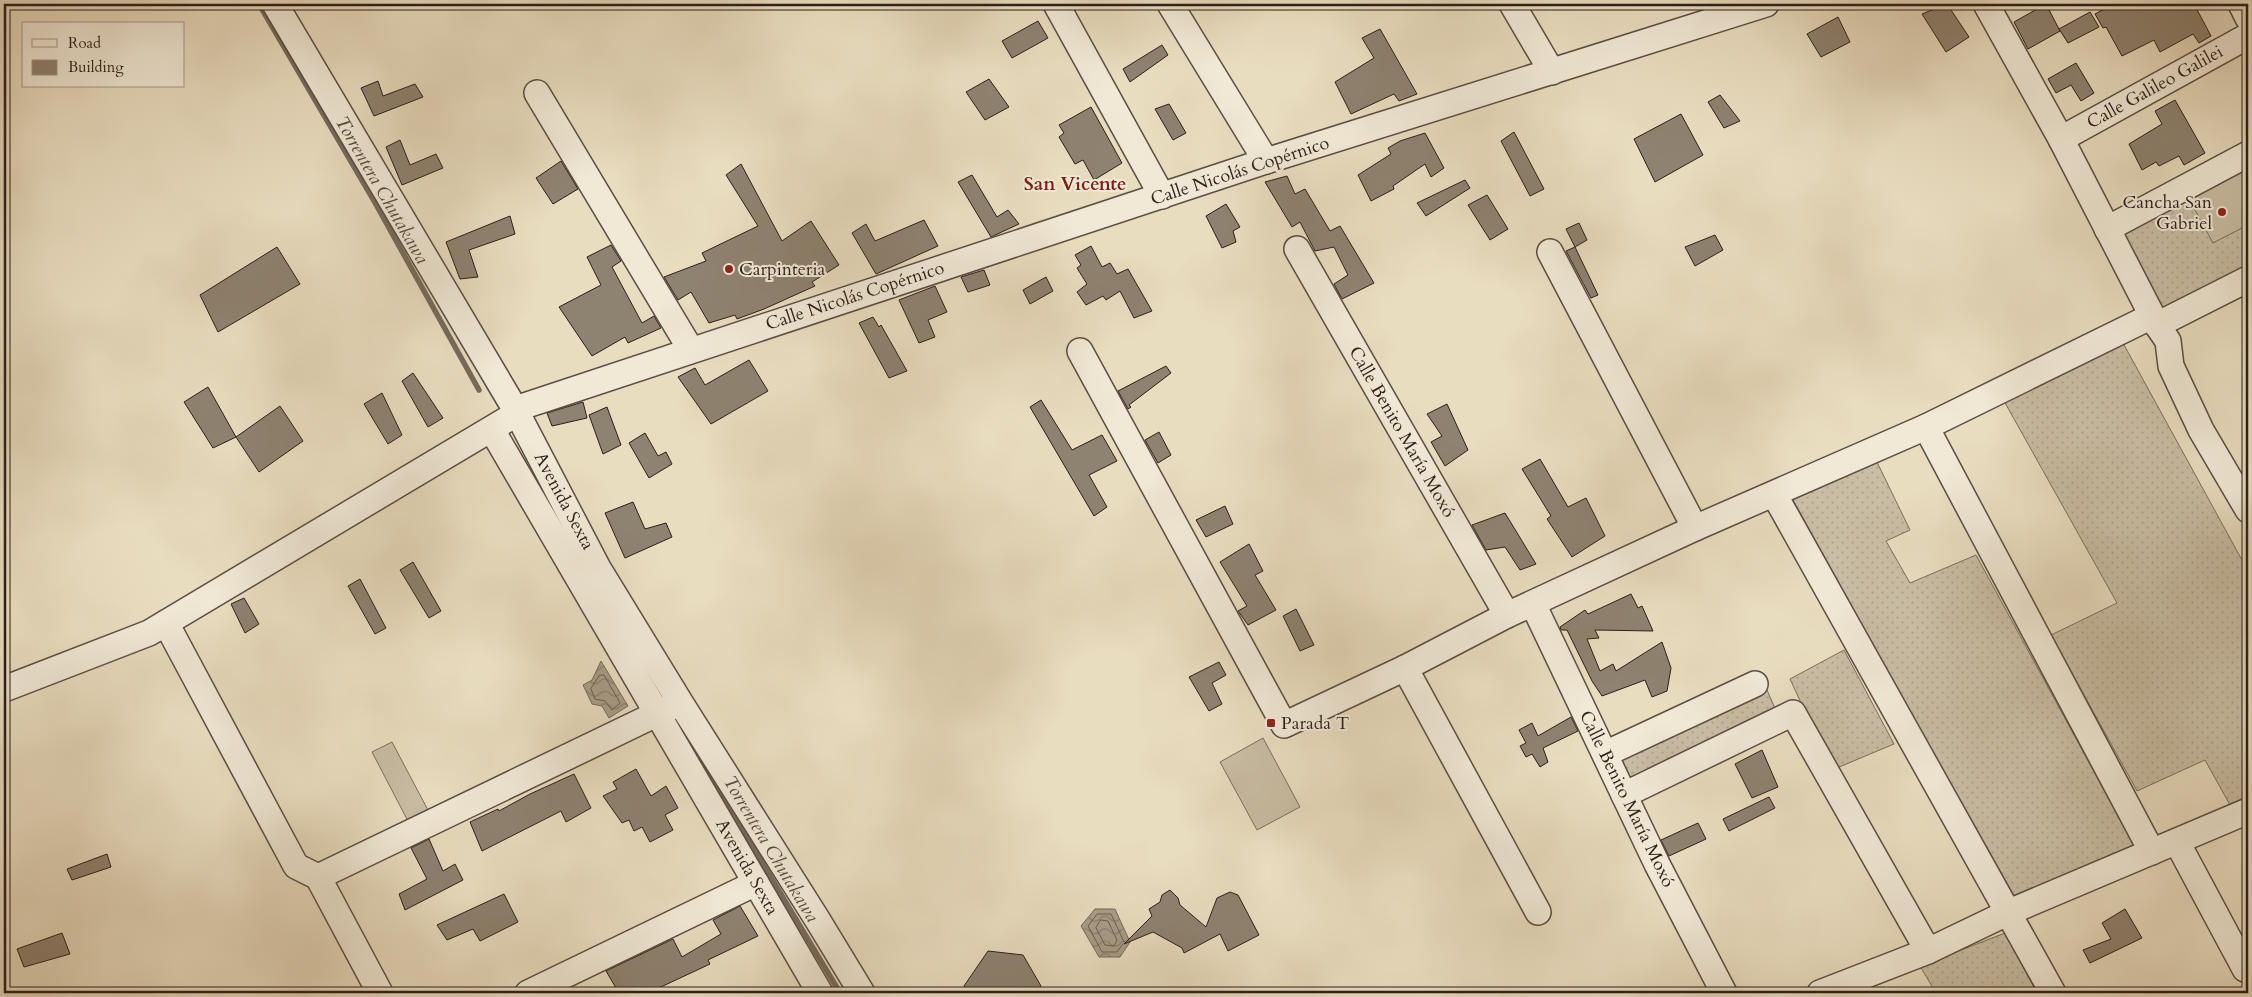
<svg xmlns="http://www.w3.org/2000/svg" width="2252" height="997" font-family="Cardo,serif">
<defs>
<pattern id="grass-dots" width="8" height="8" patternUnits="userSpaceOnUse" patternTransform="scale(1.25)"><rect width="8" height="8" fill="#c9bda4"/><path d="M2 2h.1M6 6h.1" fill="none" stroke="#ada28d" stroke-width="1.8" stroke-linecap="round"/></pattern>
<pattern id="water-waves" width="16" height="10" patternUnits="userSpaceOnUse" patternTransform="scale(1.25)"><rect width="16" height="10" fill="#a89c87"/><path d="M0 5q4-4 8 0t8 0" fill="none" stroke="#897f6e"/></pattern>
</defs>
<rect width="100%" height="100%" fill="#e9ddc0"/>
<filter id="stains"><feTurbulence type="fractalNoise" baseFrequency=".004" numOctaves="4"/><feColorMatrix values="0 0 0 0 .2 0 0 0 0 .09 0 0 0 0 .02 0 0 0 .5 -.17"/></filter>
<radialGradient id="worn" r=".72"><stop offset=".6" stop-color="#630" stop-opacity="0"/><stop offset="1" stop-color="#630" stop-opacity=".3"/></radialGradient>
<g fill="url(#grass-dots)" stroke="#7a6e5e">
<path d="M2248 159V266L2160 310 2120 231Z"/>
<path d="M2123 343 2248 571V796L2230 805 2205 760 2137 791 2051 635 2117 603 2004 401Z"/>
<path d="M1876 460 1910 530 1886 541 1910 583 1976 555 2135 847 2013 898 1792 498Z"/>
<path d="M1844 650 1894 744 1832 770 1790 679Z"/>
<path d="M1767 690 1777 713 1629 780 1619 758Z"/>
<path d="M2005 933 2037 993H1936L1920 966Z"/>
</g>
<g fill="#c9bda4" stroke="#7a6e5e">
<path d="M2248 167V225L2213 243 2189 199Z"/>
<path d="M1263 738 1300 807 1257 830 1220 762Z"/>
<path d="M392 742 429 812 409 823 372 752Z"/>
</g>
<g fill="url(#water-waves)" stroke="#766a5b">
<path d="M601 661 628 706 609 718 602 706 592 704 583 685 592 680Z"/>
<path d="M1095 909H1115L1130 942 1120 957H1099L1081 926Z"/>
</g>
<g fill="none" stroke-linecap="round" stroke-linejoin="round">
<g stroke="#6a5e50" stroke-width="1">
<path d="M600 675H604L620 703 612 710 605 701 595 699 591 689Z"/>
<path d="M1101 920 1108 921 1117 940 1114 946 1105 945 1096 928Z"/>
<path d="M1123 944 1117 952H1102L1088 926 1097 914H1111L1124 942"/>
</g>
<g stroke="#766a5b" stroke-width="5.5">
<path d="M259 4 373 199 479 390"/>
<path d="M677 720 840 993"/>
</g>
</g>
<g fill="#8e8270" stroke="#2b1f19">
<path d="M1947 4 1969 37 1946 52 1922 14Z"/>
<path d="M2046 4 2060 31 2028 49 2014 22Z"/>
<path d="M2114 4H2194L2211 36 2199 43 2193 34 2160 52 2154 40 2122 56 2106 27 2103 28 2095 14Z"/>
<path d="M2090 12 2099 27 2068 43 2059 29Z"/>
<path d="M1838 17 1850 42 1821 57 1807 34Z"/>
<path d="M1038 21 1048 38 1012 58 1002 41Z"/>
<path d="M1380 29 1417 94 1399 101 1394 94 1351 114 1335 82 1374 58 1362 38Z"/>
<path d="M1162 45 1168 55 1130 82 1123 69Z"/>
<path d="M2076 63 2094 93 2081 101 2071 85 2056 93 2048 79Z"/>
<path d="M989 79 1009 107 985 120 966 92Z"/>
<path d="M378 81 383 96 415 84 423 97 374 116 361 88Z"/>
<path d="M1720 95 1740 121 1724 128 1708 102Z"/>
<path d="M2175 100 2205 153 2184 165 2179 156 2159 166 2156 162 2142 170 2129 144 2162 124 2155 111Z"/>
<path d="M1169 104 1186 133 1173 140 1155 109Z"/>
<path d="M1091 107 1122 163 1094 180 1083 160 1075 164 1059 137 1064 133 1059 125Z"/>
<path d="M1681 114 1703 155 1655 182 1634 139Z"/>
<path d="M1514 132 1544 189 1530 196 1501 141Z"/>
<path d="M1425 133 1444 168 1431 177 1425 164 1393 186 1394 189 1371 201 1358 175 1391 154 1388 148 1400 141Z"/>
<path d="M400 140 410 165 436 154 443 168 402 185 386 147Z"/>
<path d="M561 161 578 189 553 204 536 178Z"/>
<path d="M741 164 782 241 811 221 839 265 812 282 815 286 764 309 737 319 735 315 709 323 691 292 678 300 664 277 706 261 702 253 758 226 726 175Z"/>
<path d="M972 175 997 217 1008 210 1019 224 991 237 958 182Z"/>
<path d="M1287 176 1295 194 1305 189 1330 231 1340 226 1374 283 1342 299 1334 284 1348 275 1334 247 1315 251 1300 222 1292 227 1265 182Z"/>
<path d="M1465 180 1470 188 1426 216 1417 203Z"/>
<path d="M1487 195 1508 229 1490 240 1468 205Z"/>
<path d="M1226 204 1240 227 1233 231 1236 242 1222 248 1206 216Z"/>
<path d="M510 216 515 234 469 250 478 277 460 279 446 242Z"/>
<path d="M924 220 938 246 876 274 852 233 866 224 875 241Z"/>
<path d="M1579 223 1587 240 1575 247 1566 229Z"/>
<path d="M1715 235 1723 250 1695 266 1685 247Z"/>
<path d="M611 245 621 261 612 267 642 323 654 316 661 328 628 343 625 337 592 356 559 307 601 285 587 257Z"/>
<path d="M1091 246 1102 267 1110 263 1117 274 1128 269 1152 311 1134 318 1120 291 1106 300 1103 296 1086 305 1077 292 1087 284 1077 268 1081 265 1075 255Z"/>
<path d="M277 247 300 284 218 332 200 295Z"/>
<path d="M1575 247 1598 295 1591 298 1566 251Z"/>
<path d="M984 270 990 285 968 292 961 277Z"/>
<path d="M1046 277 1053 291 1030 304 1023 290Z"/>
<path d="M935 286 947 312 928 320 935 337 919 343 899 300Z"/>
<path d="M873 317 879 327 881 325 907 371 889 378 859 323Z"/>
<path d="M749 360 768 391 711 424 678 377 695 368 705 385Z"/>
<path d="M1166 366 1171 373 1129 405 1131 407 1128 409 1118 391Z"/>
<path d="M413 373 443 418 428 427 402 381Z"/>
<path d="M208 387 236 437 213 448 184 402Z"/>
<path d="M382 393 402 435 388 444 364 404Z"/>
<path d="M1041 400 1072 450 1102 435 1117 461 1089 475 1107 507 1094 516 1030 407Z"/>
<path d="M583 402 587 418 552 426 547 413Z"/>
<path d="M1447 404 1468 450 1445 466 1431 442 1442 436 1427 414Z"/>
<path d="M280 406 303 441 259 472 236 437Z"/>
<path d="M607 407 621 445 603 454 589 415Z"/>
<path d="M1159 432 1171 455 1158 463 1145 440Z"/>
<path d="M645 433 658 456 666 452 672 464 649 478 629 443Z"/>
<path d="M1540 459 1568 507 1586 498 1605 536 1572 557 1547 519 1551 516 1522 469Z"/>
<path d="M633 502 645 529 666 523 672 537 625 558 605 513Z"/>
<path d="M1225 506 1233 524 1206 537 1196 520Z"/>
<path d="M1505 513 1536 564 1520 570 1505 547 1486 550 1472 525Z"/>
<path d="M1249 544 1263 571 1255 575 1276 610 1248 625 1238 611 1247 606 1220 562Z"/>
<path d="M413 562 441 611 429 618 400 570Z"/>
<path d="M360 579 386 628 375 634 348 586Z"/>
<path d="M1631 594 1638 608 1642 606 1653 631 1595 630 1599 638 1587 639 1600 671 1613 664 1616 671 1662 642 1671 668 1667 691 1652 697 1645 680 1602 696 1592 681 1567 630H1561L1560 627 1585 610 1588 614Z"/>
<path d="M244 598 259 624 245 633 231 604Z"/>
<path d="M1296 609 1314 645 1300 651 1283 616Z"/>
<path d="M1219 662 1226 675 1212 683 1222 704 1209 711 1189 677Z"/>
<path d="M1571 717 1578 731 1543 748 1548 762 1540 767 1532 754 1526 757 1520 746 1526 743 1519 730 1532 723 1538 736Z"/>
<path d="M1762 750 1778 787 1752 798 1735 764Z"/>
<path d="M636 769 651 796 666 786 678 808 665 815 673 830 650 842 642 827 634 831 629 820 622 823 603 796 617 789 613 782Z"/>
<path d="M574 774 591 808 566 822 561 811 482 851 470 822 498 809 499 811 530 794Z"/>
<path d="M1769 797 1775 808 1729 831 1723 819Z"/>
<path d="M1698 823 1706 839 1669 856 1661 840Z"/>
<path d="M429 839 443 871 455 864 463 880 405 910 399 894 427 879 411 848Z"/>
<path d="M107 854 111 867 72 880 67 869Z"/>
<path d="M1170 890 1178 898 1180 905 1206 927 1217 898 1230 892 1238 895 1259 935 1228 951 1220 934 1184 953 1182 948 1153 932 1124 944 1152 916 1149 909 1160 902 1162 895Z"/>
<path d="M504 894 518 922 480 941 473 929 447 940 437 925Z"/>
<path d="M740 906 758 936 708 960 710 964 648 993H619L606 971 673 939 682 957 721 934 713 920Z"/>
<path d="M2125 909 2142 938 2090 963 2083 950 2111 939 2102 923Z"/>
<path d="M62 933 70 954 24 967 17 949Z"/>
<path d="M988 951 1023 955 1041 986 1037 993H969L964 986Z"/>
</g>
<g fill="none" stroke-linecap="round" stroke-linejoin="round">
<defs>
<g id="minor">
<path d="M275 4 515 409 598 568 680 702 817 919 862 993"/>
<path d="M1056 4 1162 196"/>
<path d="M1170 4 1266 161"/>
<path d="M1512 4 1552 72"/>
<path d="M1986 4 2061 139 2157 325 2168 341 2171 366 2201 430 2248 510"/>
<path d="M2241 4 2248 18"/>
<path d="M537 93 691 350"/>
<path d="M2061 139 2248 36"/>
<path d="M2107 229 2248 154"/>
<path d="M1297 249 1507 615"/>
<path d="M1550 252 1695 528"/>
<path d="M2157 325 2248 279"/>
<path d="M1080 351 1284 725 1405 668 1507 615 1695 528 1926 427 2152 316"/>
<path d="M515 409 1266 161 1766 4"/>
<path d="M1926 427 2152 852"/>
<path d="M492 430 820 993"/>
<path d="M1774 494 2053 993"/>
<path d="M1533 604 1657 864 1724 993"/>
<path d="M166 623 296 866 318 877 380 993"/>
<path d="M1405 668 1538 912"/>
<path d="M4 689 149 633 506 420"/>
<path d="M1605 754 1755 684"/>
<path d="M1624 795 1793 713 1928 951"/>
<path d="M2177 842 2245 969"/>
<path d="M318 877 673 706"/>
<path d="M528 993 756 883"/>
<path d="M1820 993 1928 951 2007 913 2248 811"/>
</g>
</defs>
<use href="#minor" stroke="#5a4e43" stroke-width="28"/>
<use href="#minor" stroke="#f1e9d6" stroke-width="25"/>
</g>
<g fill="#8f2418" stroke="#f1e9d6" stroke-width="2">
<circle cx="2222" cy="212" r="5"/>
<circle cx="729" cy="269" r="5"/>
<rect x="1266" y="718" width="10" height="10" rx="2.5"/>
</g>
<g text-anchor="middle" dominant-baseline="central" stroke-width="4" stroke-linejoin="round" paint-order="stroke">
<g font-size="18" fill="#2b1f19" stroke="#f1e9d6">
<text transform="translate(2155 87) rotate(-29)">Calle Galileo Galilei</text>
<text transform="translate(1240 171) rotate(-18)">Calle Nicolás Copérnico</text>
<text transform="translate(855 296) rotate(-18)">Calle Nicolás Copérnico</text>
<text transform="translate(1402 432) rotate(60)">Calle Benito María Moxó</text>
<text transform="translate(564 501) rotate(62)">Avenida Sexta</text>
<text transform="translate(1627 799) rotate(64)">Calle Benito María Moxó</text>
<text transform="translate(747 867) rotate(60)">Avenida Sexta</text>
</g>
<g font-size="18" fill="#2b1f19" stroke="#f1e9d6" text-anchor="start">
<text x="2212" y="202" text-anchor="end">Cancha San<tspan x="2212" dy="21">Gabriel</tspan></text>
<text x="739" y="269">Carpinteria</text>
<text x="1281" y="723">Parada T</text>
</g>
<g font-size="19" font-weight="bold" fill="#7a1f14" stroke="#f1e9d6">
<text x="1075" y="184">San Vicente</text>
</g>
<g font-size="19" font-style="italic" fill="#574b40" stroke="#f1e9d6">
<text transform="translate(382 190) rotate(60)">Torrentera Chutakawa</text>
<text transform="translate(771 849) rotate(59)">Torrentera Chutakawa</text>
</g>
</g>
<rect width="2252" height="997" fill="none" stroke="#e9ddc0" stroke-width="20"/>
<rect x="5" y="5" width="2242" height="987" fill="none" stroke="#2b1f19" stroke-width="2.5"/>
<rect x="10" y="10" width="2232" height="977" fill="none" stroke="#2b1f19"/>
<rect x="22" y="22" width="162" height="65" fill="#f1e9d6" stroke="#a2988a"/>
<rect x="32" y="39" width="25" height="8" fill="#f1e9d6" stroke="#a2988a"/>
<text x="68" y="48" font-size="15" fill="#2b1f19">Road</text>
<rect x="32" y="60" width="25" height="15" fill="#8e8270" stroke="#a2988a"/>
<text x="68" y="72" font-size="15" fill="#2b1f19">Building</text>
<rect width="100%" height="100%" filter="url(#stains)"/>
<rect width="100%" height="100%" fill="url(#worn)"/>
</svg>
